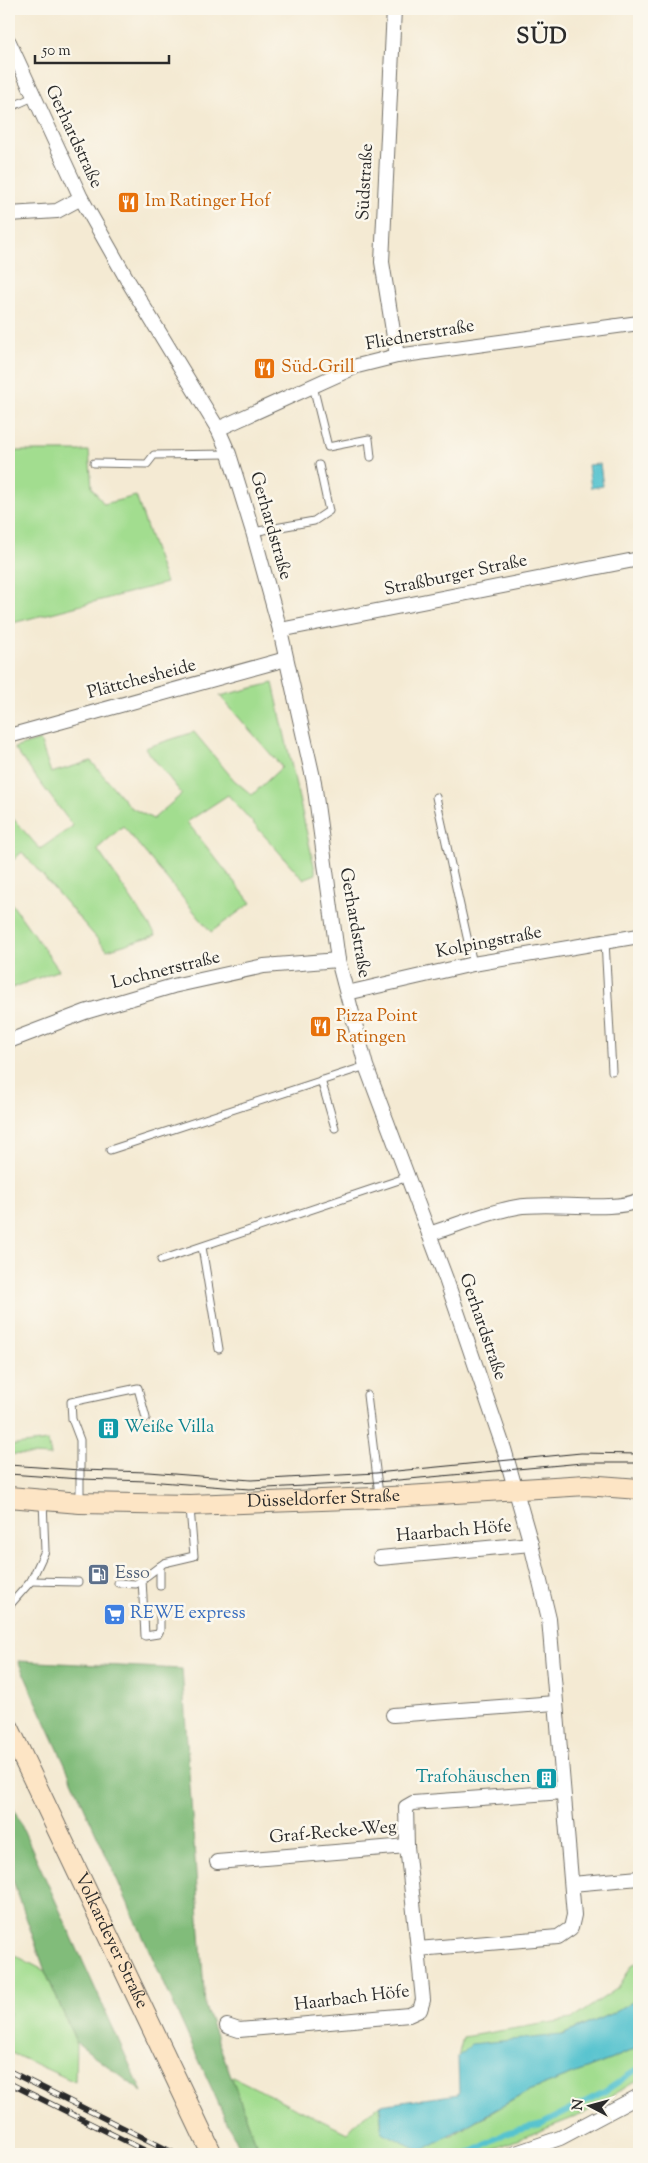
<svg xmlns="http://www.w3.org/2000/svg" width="648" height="2163" font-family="'Sorts Mill Goudy',serif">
<rect width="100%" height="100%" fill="#fbf7ec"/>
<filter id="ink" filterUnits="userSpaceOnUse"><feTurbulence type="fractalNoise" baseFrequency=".02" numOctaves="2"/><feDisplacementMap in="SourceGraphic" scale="10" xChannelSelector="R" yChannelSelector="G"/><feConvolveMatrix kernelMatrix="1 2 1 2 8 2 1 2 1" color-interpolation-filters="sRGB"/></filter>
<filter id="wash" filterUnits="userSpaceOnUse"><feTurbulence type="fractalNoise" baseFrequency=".0096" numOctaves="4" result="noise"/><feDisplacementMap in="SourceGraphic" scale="20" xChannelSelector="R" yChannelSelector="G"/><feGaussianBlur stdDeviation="1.12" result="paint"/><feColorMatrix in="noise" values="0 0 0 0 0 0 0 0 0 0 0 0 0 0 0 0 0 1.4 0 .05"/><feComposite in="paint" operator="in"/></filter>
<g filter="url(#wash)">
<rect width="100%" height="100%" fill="#f4ead3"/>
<g fill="#a2dd8f" stroke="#66845d">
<path d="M9 451H89L92 488 104 504 136 496 166 583 9 624Z"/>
<path d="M273 683 316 874 303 879 228 795 187 822 251 903 211 932 123 826 97 849 156 935 107 950 22 852 9 864V814L40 849 73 826 14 748 40 740 51 773 91 761 130 807 153 819 182 794 145 748 194 732 234 780 252 795 282 767 220 696Z"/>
<path d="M9 900 59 970 12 988 9 984Z"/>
<path d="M48 1441 51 1456 9 1454V1446Z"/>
<path d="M9 1952 45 1971 76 2042 75 2082 9 2052Z"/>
<path d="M639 1962V1998L614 2013 559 2036 458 2057 463 2037 572 2019 618 1988 633 1964Z"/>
<path d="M639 2047V2079L583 2114 481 2154H260L231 2076 347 2133 363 2116 380 2105 382 2132 451 2136 529 2091 612 2059Z"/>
</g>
<g fill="#81bc7a" stroke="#567452">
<path d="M18 1661 182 1669 205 2006 260 2154H242L241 2153Z"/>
<path d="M9 1798 142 2092 76 2042 45 1971 9 1869Z"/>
</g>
<g fill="#57c3cf" stroke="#41777d">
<path d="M600 464 603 486 591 488 588 465Z"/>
<path d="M639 1998V2047L612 2059 529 2091 421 2151 382 2132 380 2105 459 2094 458 2057 471 2044 562 2035 614 2013Z"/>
</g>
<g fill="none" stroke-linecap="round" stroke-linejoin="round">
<path stroke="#57c3cf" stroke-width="5.5" d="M468 2154 508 2132 541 2124 604 2092 639 2068"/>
</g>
</g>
<g filter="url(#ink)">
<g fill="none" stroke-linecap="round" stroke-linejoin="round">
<defs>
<g id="service">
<path d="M9 108 33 97"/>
<path d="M313 386 328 447 369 439 371 457"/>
<path d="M94 463 147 464 154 455 229 454"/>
<path d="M253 532 314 521 329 511 319 465"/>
<path d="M436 797 473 964"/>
<path d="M605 941 612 1071"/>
<path d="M321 1080 335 1128"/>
<path d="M110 1150 366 1066"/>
<path d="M202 1247 219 1349"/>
<path d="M161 1260 408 1177"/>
<path d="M367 1395 379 1495"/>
<path d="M80 1500V1440L72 1419 71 1402 138 1388 146 1418"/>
<path d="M142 1579 145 1636 158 1634 160 1630V1613"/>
<path d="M31 1581 78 1582"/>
<path d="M118 1583 136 1584 164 1563 194 1556 190 1508"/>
<path d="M160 1586V1566"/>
<path d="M9 1606 31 1581 45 1551 43 1501"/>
</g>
<g id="minor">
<path d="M394 9 382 262 397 356"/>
<path d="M9 42 81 198 128 281 218 429 229 454 253 532 280 630 314 782 338 960 366 1066 446 1279 504 1449 531 1544 549 1619 574 1915 571 1928 558 1937 418 1949 423 2000 420 2010 409 2015 239 2030 227 2026"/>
<path d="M9 214 57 211 81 198"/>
<path d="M218 429 357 366 397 356 639 323"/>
<path d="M280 630 639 559"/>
<path d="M9 736 286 659"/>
<path d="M347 993 473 964 639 936"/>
<path d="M9 1041 85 1012 173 986 264 966 338 960"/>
<path d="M429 1234C458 1225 487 1212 517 1207 548 1201 616 1213 639 1200"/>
<path d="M380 1558 531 1544"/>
<path d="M393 1715 555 1703"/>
<path d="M217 1862 407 1846"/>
<path d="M572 1884 639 1878"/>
<path d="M418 1949 407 1846 406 1807 413 1803 563 1792"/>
<path d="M513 2154 560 2138 639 2096"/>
</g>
<g id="secondary">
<path id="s1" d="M9 1497 80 1503 190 1505 375 1498 586 1485 639 1489"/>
<path id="s2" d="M9 1728 212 2154"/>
</g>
</defs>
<use href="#service" stroke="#716e66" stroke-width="9"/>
<use href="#minor" stroke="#716e66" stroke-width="16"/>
<use href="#secondary" stroke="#716e66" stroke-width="22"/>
<use href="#service" stroke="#fff" stroke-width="7"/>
<use href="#minor" stroke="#fff" stroke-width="14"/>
<use href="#secondary" stroke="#fde5c5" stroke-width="20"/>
<g stroke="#2b2b2b" stroke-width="1">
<path d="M9 1465 80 1470 148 1472 251 1480 376 1473 581 1453 639 1454"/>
<path d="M9 1474 80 1479 148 1481 249 1489 377 1482 582 1463H639"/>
</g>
<defs>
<g id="rail">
<path d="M9 2071 176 2154"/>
<path d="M9 2083 152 2154"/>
</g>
</defs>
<use href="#rail" stroke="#2b2b2b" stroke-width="5.5"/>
<use href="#rail" stroke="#fbf7ec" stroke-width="4" stroke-dasharray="11" stroke-linecap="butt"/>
</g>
</g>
<defs>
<symbol id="restaurant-square" viewBox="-11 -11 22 22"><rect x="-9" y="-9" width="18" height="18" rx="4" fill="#e8710a" stroke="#fbf7ec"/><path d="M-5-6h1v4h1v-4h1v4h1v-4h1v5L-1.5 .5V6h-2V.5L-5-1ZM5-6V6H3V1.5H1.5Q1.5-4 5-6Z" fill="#fff"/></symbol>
<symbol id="building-square" viewBox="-11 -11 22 22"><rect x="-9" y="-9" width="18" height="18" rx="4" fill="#0f9aa8" stroke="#fbf7ec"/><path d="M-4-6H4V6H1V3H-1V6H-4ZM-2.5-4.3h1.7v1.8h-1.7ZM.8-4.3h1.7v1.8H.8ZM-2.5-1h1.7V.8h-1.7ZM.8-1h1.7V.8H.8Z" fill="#fff"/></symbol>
<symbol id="fuel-square" viewBox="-11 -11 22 22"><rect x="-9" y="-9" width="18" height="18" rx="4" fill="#5c6f8a" stroke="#fbf7ec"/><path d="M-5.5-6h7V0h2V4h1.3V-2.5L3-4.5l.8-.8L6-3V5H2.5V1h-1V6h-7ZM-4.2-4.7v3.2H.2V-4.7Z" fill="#fff"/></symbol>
<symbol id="supermarket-square" viewBox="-11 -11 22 22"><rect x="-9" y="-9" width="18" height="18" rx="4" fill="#3f7fe0" stroke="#fbf7ec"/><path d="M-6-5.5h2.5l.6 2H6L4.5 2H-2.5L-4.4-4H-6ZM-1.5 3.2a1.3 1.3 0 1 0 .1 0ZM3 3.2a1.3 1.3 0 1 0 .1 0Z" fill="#fff"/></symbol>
</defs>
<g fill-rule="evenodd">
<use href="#restaurant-square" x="116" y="190" width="25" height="25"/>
<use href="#restaurant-square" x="252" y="356" width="25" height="25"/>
<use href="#restaurant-square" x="308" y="1014" width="25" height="25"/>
<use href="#building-square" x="96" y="1416" width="25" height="25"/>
<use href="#fuel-square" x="86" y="1562" width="25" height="25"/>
<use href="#supermarket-square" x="102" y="1602" width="25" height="25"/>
<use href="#building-square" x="534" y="1766" width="25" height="25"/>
</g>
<g text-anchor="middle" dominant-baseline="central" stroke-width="5" stroke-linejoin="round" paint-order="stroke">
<g font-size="18" fill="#2b2b2b" stroke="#fbf7ec">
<text transform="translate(73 137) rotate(65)">Gerhardstraße</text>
<text transform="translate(366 182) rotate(-87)">Südstraße</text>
<text transform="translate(420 336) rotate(-10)">Fliednerstraße</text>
<text transform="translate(270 526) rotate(74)">Gerhardstraße</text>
<text transform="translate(456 576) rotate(-12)">Straßburger Straße</text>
<text transform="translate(142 680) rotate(-15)">Plättchesheide</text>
<text transform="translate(354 923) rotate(80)">Gerhardstraße</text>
<text transform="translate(489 943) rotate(-11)">Kolpingstraße</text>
<text transform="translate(166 971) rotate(-14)">Lochnerstraße</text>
<text transform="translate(482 1327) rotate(71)">Gerhardstraße</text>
<text stroke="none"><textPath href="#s1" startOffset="315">Düsseldorfer Straße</textPath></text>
<text transform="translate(454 1532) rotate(-5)">Haarbach Höfe</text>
<text transform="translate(333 1833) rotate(-5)">Graf-Recke-Weg</text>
<text stroke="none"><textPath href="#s2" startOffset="236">Volkardeyer Straße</textPath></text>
<text transform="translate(352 1999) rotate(-7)">Haarbach Höfe</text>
</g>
<g font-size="18" fill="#c56008" stroke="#fbf7ec" text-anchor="start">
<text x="145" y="202">Im Ratinger Hof</text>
<text x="281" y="368">Süd-Grill</text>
<text x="336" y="1017">Pizza Point<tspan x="336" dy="21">Ratingen</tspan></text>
</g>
<g font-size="18" fill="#0d838f" stroke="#fbf7ec" text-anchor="start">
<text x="124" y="1428">Weiße Villa</text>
<text x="531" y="1778" text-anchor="end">Trafohäuschen</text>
</g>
<g font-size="18" fill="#4e5e75" stroke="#fbf7ec" text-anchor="start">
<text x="115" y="1574">Esso</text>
</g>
<g font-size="18" fill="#366cbe" stroke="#fbf7ec" text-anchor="start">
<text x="130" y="1614">REWE express</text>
</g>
<g font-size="22" font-weight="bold" letter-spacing="1" fill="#2b2b2b" stroke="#fbf7ec">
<text x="542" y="38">SÜD</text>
</g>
</g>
<rect width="648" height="2163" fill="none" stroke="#fbf7ec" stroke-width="30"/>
<g transform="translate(590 2106) rotate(276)" stroke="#fbf7ec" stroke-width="4" paint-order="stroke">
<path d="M0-4L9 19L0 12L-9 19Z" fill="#2b2b2b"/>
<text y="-8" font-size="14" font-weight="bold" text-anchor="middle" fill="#2b2b2b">N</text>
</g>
<path d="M35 55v8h134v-8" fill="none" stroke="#2b2b2b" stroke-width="2.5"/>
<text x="42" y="55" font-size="15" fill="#2b2b2b" stroke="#fbf7ec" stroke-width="4" paint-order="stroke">50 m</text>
</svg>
